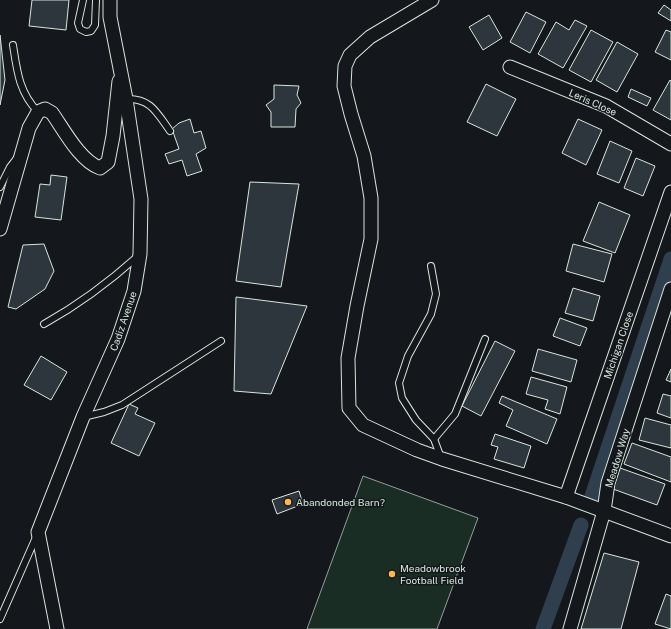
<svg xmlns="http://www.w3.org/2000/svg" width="671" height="629" font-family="'Public Sans',sans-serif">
<rect width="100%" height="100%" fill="#14181c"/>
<path fill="#1a2d24" stroke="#939e99" d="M363 476 478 518 437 629H307Z"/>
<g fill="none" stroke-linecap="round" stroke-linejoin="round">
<g stroke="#2f3f4d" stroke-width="15">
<path d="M592 496 671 259"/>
<path d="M543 629 581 525"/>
</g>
</g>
<g fill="#2c363c" stroke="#d8e6dc">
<path d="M32 0H69L66 30 29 26Z"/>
<path d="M664 5 671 10V21L658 13Z"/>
<path d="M526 12 546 22 530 53 510 42Z"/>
<path d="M489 15 502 38 483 50 469 27Z"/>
<path d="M575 20 587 26 563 68 538 54 556 22 569 30Z"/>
<path d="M591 30 613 42 591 82 569 70Z"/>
<path d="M666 30 671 32V60L655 52Z"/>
<path d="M0 35 5 80 0 105Z"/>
<path d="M617 42 638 54 617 92 596 80Z"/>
<path d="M670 80 671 81V120L653 110Z"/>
<path d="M486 84 516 99 497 136 467 122Z"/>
<path d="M274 85 299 86 297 95 301 103 296 109 295 127H271V112L266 105 274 99Z"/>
<path d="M631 89 651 98 647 106 628 97Z"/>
<path d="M190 119 194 133 201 131 206 148 196 154 202 171 187 176 182 160 169 164 165 154 179 149 172 129 179 123Z"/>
<path d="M578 119 602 130 586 165 562 153Z"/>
<path d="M610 141 632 151 619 183 597 174Z"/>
<path d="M636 158 655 166 643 196 624 188Z"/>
<path d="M51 175 67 177 61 220 35 217 40 184 50 185Z"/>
<path d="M250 182 299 184 281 287 236 281Z"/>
<path d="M599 202 630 215 615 253 583 241Z"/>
<path d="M44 244 54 271 45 289 16 309 8 307 23 245Z"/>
<path d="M573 244 612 254 604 282 566 271Z"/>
<path d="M573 288 600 296 593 321 565 313Z"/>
<path d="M236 297 307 306 271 394 234 391Z"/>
<path d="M560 318 587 328 580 346 553 336Z"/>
<path d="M495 341 515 351 481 416 462 406Z"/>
<path d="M538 349 577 360 571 382 532 371Z"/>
<path d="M41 356 67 372 51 400 24 385Z"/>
<path d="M671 369V382L666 380Z"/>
<path d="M531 377 567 387 560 414 545 409 548 400 526 394Z"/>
<path d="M663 394 671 396V418L657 413Z"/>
<path d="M502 396 557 419 547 444 506 426 513 410 499 403Z"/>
<path d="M129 404 138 408 135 414 155 423 139 456 111 443Z"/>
<path d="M645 418 671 425V448L639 440Z"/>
<path d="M495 434 531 446 524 468 494 459 498 447 491 445Z"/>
<path d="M632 443 671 457V482L624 464Z"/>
<path d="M620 468 665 484 657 505 613 489Z"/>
<path d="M299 491 303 504 277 514 272 500Z"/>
<path d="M604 553 639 562 621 629H581Z"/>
<path d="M666 594 671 596V629L655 624Z"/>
</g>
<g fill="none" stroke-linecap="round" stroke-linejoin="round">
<defs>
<g id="service">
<path d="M83 0 78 23 80 29 86 32 91 31 95 25 96 0"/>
<path d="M13 45C17 71 19 92 38 112"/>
<path d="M126 99C151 98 157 113 170 131"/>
<path d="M0 187 10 167 17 158"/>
<path d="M431 266 436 294 431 314 408 356 399 383 402 398 416 420 434 439 441 458"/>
<path d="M44 324C78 305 108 283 138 256"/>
<path d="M83 417 104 412 122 405 221 341"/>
<path d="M434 439 455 414 485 339"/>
<path d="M0 619 37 535"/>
</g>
<g id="minor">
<path d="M432 0 370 37 350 55 345 66 344 86 351 114 364 156 371 198V239L357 306 348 358 349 408 363 425 417 450 442 459 566 497 671 536"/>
<path d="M510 67 606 106 671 144"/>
<path d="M0 229 29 128 38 112 45 109 52 113C64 130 80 161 100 168L108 162 113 136 119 81"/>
<path d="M566 497 671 192"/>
<path d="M57 629 38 532 83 417 118 339 134 291 140 254 141 199 126 99 110 17V0"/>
<path d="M570 629 604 511 608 483 671 289"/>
</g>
</defs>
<use href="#service" stroke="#d8e6dc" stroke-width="8"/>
<use href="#minor" stroke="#d8e6dc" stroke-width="15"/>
<use href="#service" stroke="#14181c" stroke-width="6"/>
<use href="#minor" stroke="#14181c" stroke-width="13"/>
</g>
<g fill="#ffb74d" stroke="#14181c" stroke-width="1.5">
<circle cx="288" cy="502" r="4"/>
<circle cx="392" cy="574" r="4"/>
</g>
<g text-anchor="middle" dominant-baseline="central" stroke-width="3" stroke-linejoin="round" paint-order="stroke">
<g font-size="10" fill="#d8e6dc" stroke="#14181c">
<text transform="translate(593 102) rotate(24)">Leris Close</text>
<text transform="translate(123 321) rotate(-71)">Cadiz Avenue</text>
<text transform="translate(618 345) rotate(-71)">Michigan Close</text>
<text transform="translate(617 458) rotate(-73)">Meadow Way</text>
</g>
<g font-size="10" fill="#d8e6dc" stroke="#14181c" text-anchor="start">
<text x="296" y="502">Abandonded Barn?</text>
<text x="400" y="568">Meadowbrook<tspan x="400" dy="12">Football Field</tspan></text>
</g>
</g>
</svg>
